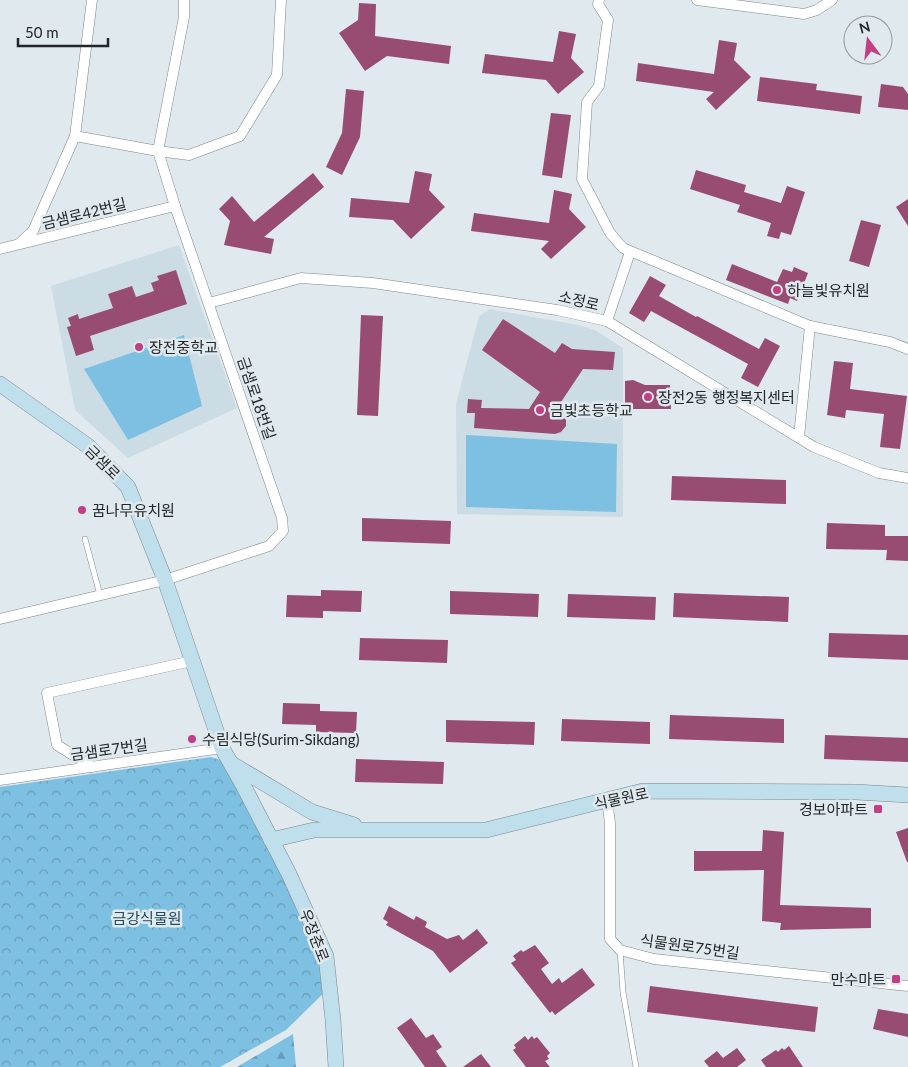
<svg xmlns="http://www.w3.org/2000/svg" width="908" height="1067" font-family="Lato,'Noto Sans KR',sans-serif">
<defs>
<pattern id="forest-firs" width="22" height="20" patternUnits="userSpaceOnUse" patternTransform="scale(1.25)"><rect width="22" height="20" fill="#7ec0e1"/><path d="M5 1l3.5 6h-7zM16 11l3.5 6h-7z" fill="#679cb6"/></pattern>
<pattern id="park-crowns" width="20" height="18" patternUnits="userSpaceOnUse" patternTransform="scale(1.25)"><rect width="20" height="18" fill="#7ec0e1"/><path d="M2 6a3 3 0 1 1 6 0M12 15a3 3 0 1 1 6 0" fill="none" stroke="#679cb6"/></pattern>
</defs>
<rect width="100%" height="100%" fill="#dfe9ee"/>
<g fill="#cbdce5">
<path d="M179 245 237 408 128 458 75 410 51 286Z"/>
<path d="M490 309 578 325 595 330 623 348V517L457 514 456 404 479 316Z"/>
</g>
<path fill="url(#forest-firs)" d="M293 1034 296 1067H237Z"/>
<path fill="url(#park-crowns)" d="M211 757 230 763 332 985 286 1030 220 1067H0V787Z"/>
<g fill="#7ec0e1">
<path d="M184 335 202 406 128 440 84 369Z"/>
<path d="M466 435 617 444 616 512 466 507Z"/>
</g>
<g fill="#994c71">
<path d="M359 3 376 4 375 36 451 46 449 64 387 56 365 71 339 33 358 20Z"/>
<path d="M559 31 576 34 571 58 584 72 558 94 546 80 482 73 485 54 553 62Z"/>
<path d="M719 40 737 43 734 60 751 77 716 110 706 99 714 92 636 81 638 63 714 74Z"/>
<path d="M760 77 817 84 816 90 862 96 860 114 757 101Z"/>
<path d="M881 84 903 87 908 94V110L878 107Z"/>
<path d="M346 89 364 91 360 137 342 175 326 167 342 133Z"/>
<path d="M551 113 571 115 562 178 542 175Z"/>
<path d="M696 170 746 185 744 192 781 203 787 186 805 192 791 235 781 232 779 239 767 236 771 223 737 212 740 205 690 189Z"/>
<path d="M415 171 432 174 429 190 445 207 411 239 393 220 349 217 351 198 409 203Z"/>
<path d="M313 173 324 187 264 237 274 239 271 254 224 245 230 221 219 209 232 196 254 222Z"/>
<path d="M554 190 572 194 569 209 586 227 551 259 541 249 549 241 471 231 474 213 549 223Z"/>
<path d="M908 199V226L896 207Z"/>
<path d="M861 220 881 225 869 267 849 261Z"/>
<path d="M732 264 777 282 783 269 792 272 794 267 808 273 797 301 790 298 788 304 726 280Z"/>
<path d="M176 270 187 304 90 336 94 350 76 356 67 327 71 326 68 318 78 314 79 319 113 308 108 294 132 286 136 297 154 291 151 283 159 280 157 276Z"/>
<path d="M650 276 666 285 659 296 696 317 697 316 759 349 765 338 780 346 758 387 741 378 748 364 651 311 644 322 629 313Z"/>
<path d="M361 315 383 316 378 416 357 415Z"/>
<path d="M503 319 555 353 562 343 572 349 615 352 613 370 583 369 555 411 566 419V426L561 432 555 434 474 428 475 413H467L468 399 482 400 481 408 529 409 540 392 482 350Z"/>
<path d="M834 361 853 363 850 389 907 396 900 449 880 447 884 414 846 410 845 418 827 415Z"/>
<path d="M633 380 645 385H670L671 409H625V381Z"/>
<path d="M672 476 786 480V504L671 500Z"/>
<path d="M362 518 451 521 450 544 362 541Z"/>
<path d="M827 523 885 525V536H908V561L886 560 887 550 826 549Z"/>
<path d="M321 590 362 591 361 612 323 611V618L286 617 287 595 321 596Z"/>
<path d="M450 591 539 594 538 617 450 614Z"/>
<path d="M674 593 789 597 788 622 673 617Z"/>
<path d="M568 594 656 597 655 620 567 617Z"/>
<path d="M829 633 908 635V660L828 657Z"/>
<path d="M360 638 448 640 447 663 359 660Z"/>
<path d="M283 703 320 704V711L357 712 356 733 316 732V725L282 724Z"/>
<path d="M670 715 784 719V743L669 739Z"/>
<path d="M562 719 650 722V744L561 741Z"/>
<path d="M446 720 535 722 534 745 446 742Z"/>
<path d="M825 735 908 738V762L824 759Z"/>
<path d="M356 759 444 762 443 784 355 782Z"/>
<path d="M908 828V862H907L896 832Z"/>
<path d="M763 830 784 832 780 905 871 908V928L780 930 781 923 762 921 764 870 694 871V851H762Z"/>
<path d="M389 906 414 920 416 916 427 922 425 927 447 939 459 935 463 940 477 929 488 943 450 973 433 951 386 925 388 922 383 919Z"/>
<path d="M535 945 549 963 541 969 552 984 559 978 562 983 582 968 595 985 555 1015 552 1011 550 1013 511 963 516 960 513 956 521 950 523 952Z"/>
<path d="M650 986 818 1007 815 1032 647 1012Z"/>
<path d="M878 1009 908 1014V1037L873 1029Z"/>
<path d="M411 1018 426 1038 433 1034 442 1047 436 1051 447 1067H425L397 1028Z"/>
<path d="M525 1036 528 1040 532 1036 534 1039 537 1037 550 1053 547 1056 549 1059 545 1061 550 1067H526L513 1050 516 1048 514 1045Z"/>
<path d="M789 1046 803 1067H766L761 1060 776 1050 778 1052 782 1048 784 1050Z"/>
<path d="M737 1048 746 1060 737 1067H709L704 1061 717 1051 723 1058Z"/>
<path d="M481 1054 491 1067H463Z"/>
</g>
<g fill="none" stroke-linecap="round" stroke-linejoin="round">
<defs>
<g id="lane">
<path d="M85 539 100 595"/>
<path d="M620 950 623 992 636 1067"/>
</g>
<g id="street">
<path d="M92 0 75 136 158 151 189 155 240 136 277 75 281 0"/>
<path d="M599 0 598 4 608 20 599 86 587 102 582 179 610 233 623 248 810 326 890 342 908 349"/>
<path d="M697 0 804 14 817 10 832 0"/>
<path d="M20 243 33 231 75 136"/>
<path d="M0 249 175 206"/>
<path d="M209 303 301 278 373 283 557 310 607 321 814 447 879 473 908 478"/>
<path d="M607 321 630 252"/>
<path d="M799 437 810 326"/>
<path d="M0 619 165 580 269 546 283 531 282 518 175 206 158 151 184 17V0"/>
<path d="M92 767 57 745 47 693 192 661"/>
<path d="M0 780 222 748"/>
<path d="M607 800 610 823V939L620 950 654 959 908 986"/>
</g>
<g id="secondary">
<path d="M0 384 88 446 128 487 165 580 222 748 243 785 289 874 326 956 333 1020 336 1067"/>
<path d="M232 764 312 812 354 825"/>
<path d="M271 840 314 830H486L643 791 856 792 908 795"/>
</g>
</defs>
<use href="#lane" stroke="#7d868b" stroke-width="6"/>
<use href="#street" stroke="#7d868b" stroke-width="11"/>
<use href="#secondary" stroke="#7d868b" stroke-width="16"/>
<use href="#lane" stroke="#fff" stroke-width="5"/>
<use href="#street" stroke="#fff" stroke-width="10"/>
<use href="#secondary" stroke="#bfdfec" stroke-width="15"/>
</g>
<g fill="#c23f84" stroke="#dfe9ee" stroke-width="2">
<circle cx="777" cy="290" r="5"/>
<circle cx="139" cy="347" r="5"/>
<circle cx="648" cy="397" r="5"/>
<circle cx="540" cy="410" r="5"/>
<circle cx="82" cy="510" r="5"/>
<circle cx="192" cy="739" r="5"/>
<rect x="873" y="804" width="10" height="10" rx="2.5"/>
<rect x="891" y="974" width="10" height="10" rx="2.5"/>
</g>
<g text-anchor="middle" dominant-baseline="central" stroke-width="5" stroke-linejoin="round" paint-order="stroke">
<g font-size="15" fill="#232628" stroke="#dfe9ee">
<text transform="translate(84 213) rotate(-14)">금샘로42번길</text>
<text transform="translate(579 300) rotate(13)">소정로</text>
<text transform="translate(257 398) rotate(71)">금샘로18번길</text>
<text transform="translate(103 462) rotate(45)">금샘로</text>
<text transform="translate(109 749) rotate(-8)">금샘로7번길</text>
<text transform="translate(621 798) rotate(-12)">식물원로</text>
<text transform="translate(315 935) rotate(69)">우장춘로</text>
<text transform="translate(690 946) rotate(8)">식물원로75번길</text>
</g>
<g font-size="15" fill="#232628" stroke="#dfe9ee" text-anchor="start">
<text x="787" y="290">하늘빛유치원</text>
<text x="149" y="347">장전중학교</text>
<text x="658" y="397">장전2동 행정복지센터</text>
<text x="550" y="410">금빛초등학교</text>
<text x="92" y="510">꿈나무유치원</text>
<text x="202" y="739">수림식당(Surim-Sikdang)</text>
<text x="868" y="809" text-anchor="end">경보아파트</text>
<text x="886" y="979" text-anchor="end">만수마트</text>
</g>
<g font-size="15" fill="#224d60" stroke="#dfe9ee">
<text x="147" y="918">금강식물원</text>
</g>
</g>
<g transform="translate(868 40) rotate(345)"><circle r="24" fill="#dfe9ee" stroke="#949b9f"/>
<path d="M0-4L9 19L0 12L-9 19Z" fill="#c23f84"/>
<text y="-8" font-size="14" font-weight="bold" text-anchor="middle" fill="#232628">N</text>
</g>
<path d="M18 38v8h90v-8" fill="none" stroke="#232628" stroke-width="2.5"/>
<text x="25" y="38" font-size="15" fill="#232628" stroke="#dfe9ee" stroke-width="4" paint-order="stroke">50 m</text>
</svg>
